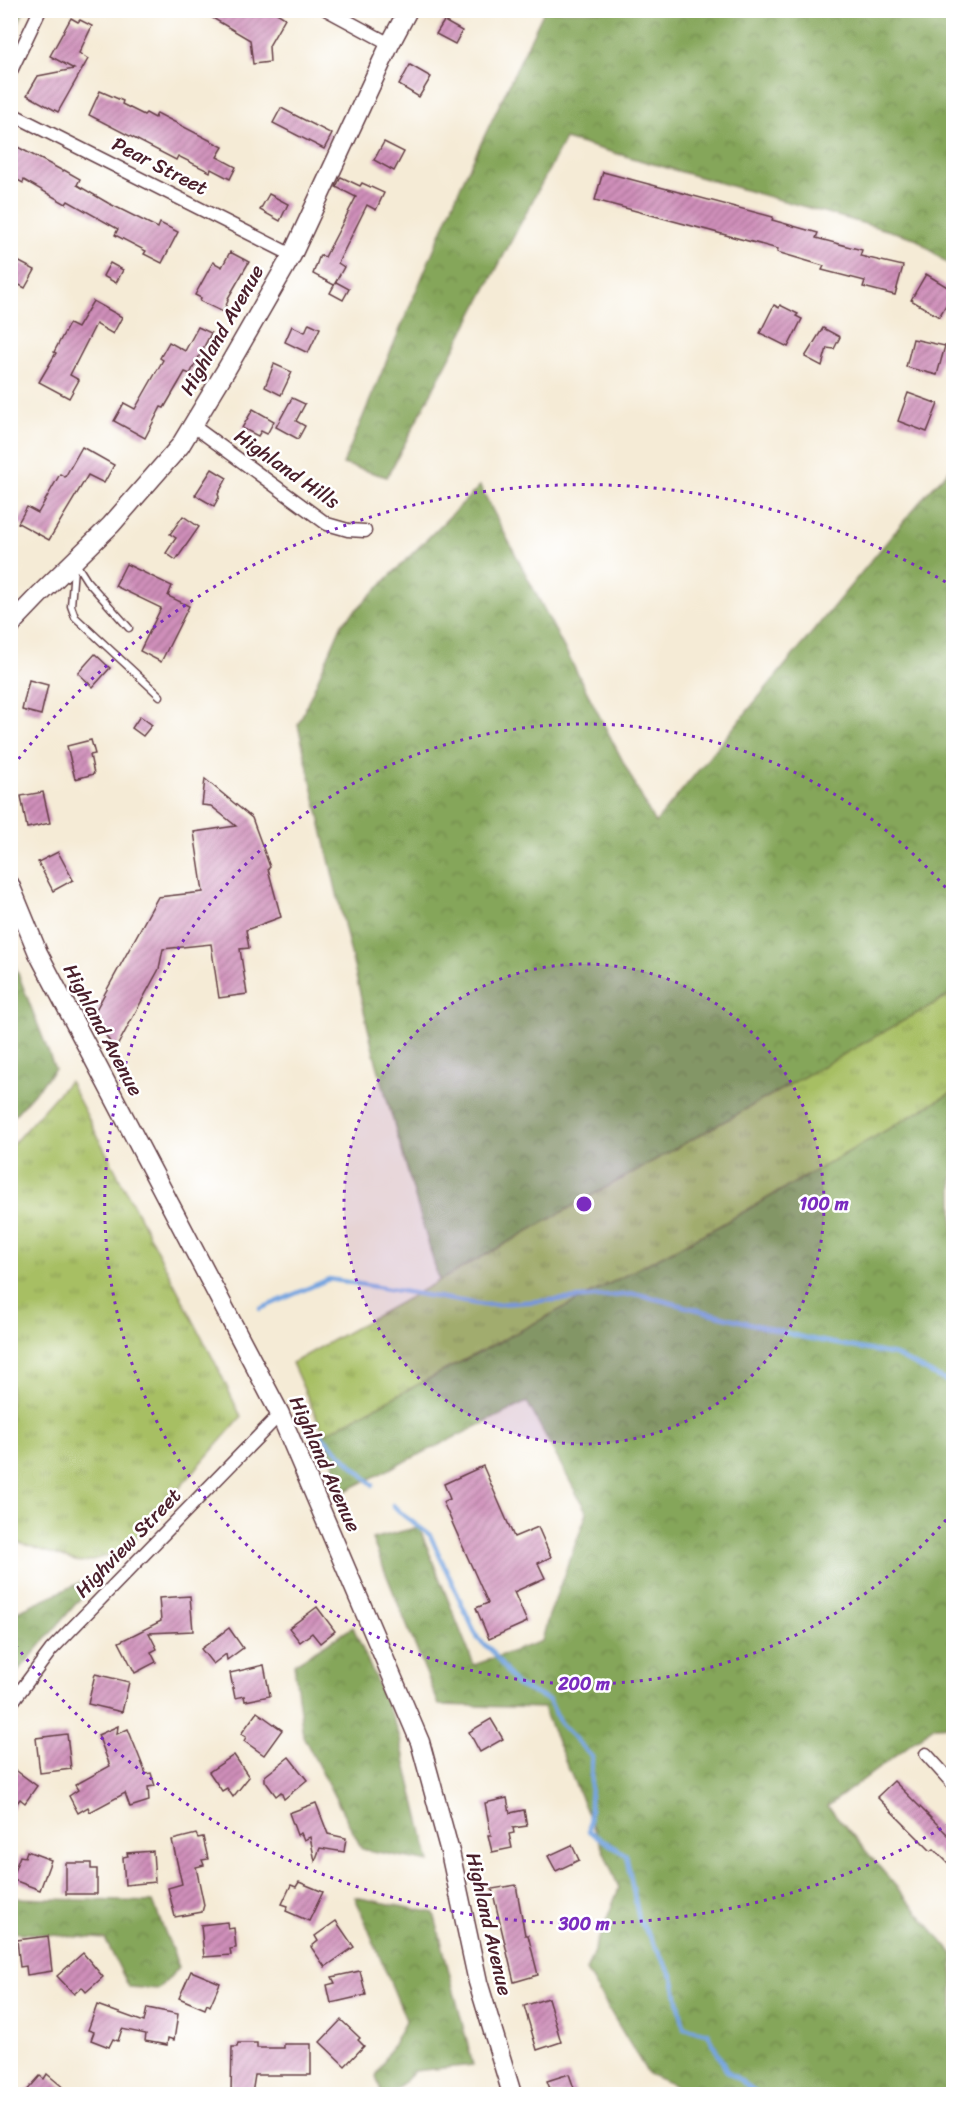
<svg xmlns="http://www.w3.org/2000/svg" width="964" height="2105" font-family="Sriracha,sans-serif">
<defs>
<pattern id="grass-tufts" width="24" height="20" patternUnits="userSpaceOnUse" patternTransform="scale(1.5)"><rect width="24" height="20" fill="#a7bf64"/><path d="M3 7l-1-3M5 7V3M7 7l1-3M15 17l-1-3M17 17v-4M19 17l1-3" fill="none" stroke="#8a9b53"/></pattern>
<pattern id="forest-crowns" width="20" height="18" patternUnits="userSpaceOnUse" patternTransform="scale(1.5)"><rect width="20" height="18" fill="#85a65a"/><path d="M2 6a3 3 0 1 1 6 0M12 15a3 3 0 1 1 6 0" fill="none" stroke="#6f874b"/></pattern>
<pattern id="building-hatch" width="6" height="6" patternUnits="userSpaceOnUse" patternTransform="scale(1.5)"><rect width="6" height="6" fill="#cf8fba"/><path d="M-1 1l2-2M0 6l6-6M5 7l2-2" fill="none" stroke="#aa7497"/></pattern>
</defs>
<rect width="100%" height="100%" fill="#fff"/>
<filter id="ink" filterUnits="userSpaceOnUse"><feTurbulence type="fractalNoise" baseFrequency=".0167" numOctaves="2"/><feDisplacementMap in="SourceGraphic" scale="12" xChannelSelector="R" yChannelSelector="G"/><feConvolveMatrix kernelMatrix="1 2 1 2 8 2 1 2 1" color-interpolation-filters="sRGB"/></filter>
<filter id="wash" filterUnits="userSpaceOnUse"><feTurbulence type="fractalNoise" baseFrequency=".008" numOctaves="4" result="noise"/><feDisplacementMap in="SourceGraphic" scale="24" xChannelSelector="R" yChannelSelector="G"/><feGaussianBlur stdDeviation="1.35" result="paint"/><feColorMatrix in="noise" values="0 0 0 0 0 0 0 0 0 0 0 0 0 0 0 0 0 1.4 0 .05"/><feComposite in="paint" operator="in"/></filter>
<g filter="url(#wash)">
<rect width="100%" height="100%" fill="#f5ebd6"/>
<g fill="url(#grass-tufts)" stroke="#786f48" stroke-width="1.5">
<path d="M953 993V1092L719 1226 324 1434 292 1363Z"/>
<path d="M69 1081 218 1368 241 1417 125 1551 81 1563 10 1540 11 1146Z"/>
</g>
<g fill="url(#forest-crowns)" stroke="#686242" stroke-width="1.5">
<path d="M11 10 24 11 11 40 10 11Z"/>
<path d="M544 11H953V268L915 238 565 139 387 477 343 464 461 185Z"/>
<path d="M953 466V993L439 1281 374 1054 298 725 342 624 480 486 655 823 927 493Z"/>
<path d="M10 953 55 1069 11 1119H10Z"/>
<path d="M953 1092V1725L935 1726 828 1806 953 1954V2094H694L648 2074 586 1971 619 1888 543 1708 439 1705 372 1539 419 1527 474 1665 542 1641 548 1618 587 1513 527 1402 343 1492 324 1434 719 1226Z"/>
<path d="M102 1573 11 1680V1614Z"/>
<path d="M353 1627 398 1731 430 1862 362 1849 303 1736 294 1664Z"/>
<path d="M10 1896 14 1898 153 1902 179 1967 159 1989 129 1987 105 1939 11 1932Z"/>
<path d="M355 1897 434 1913 473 2065 414 2071 393 2094H382L376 2076 406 2020Z"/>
</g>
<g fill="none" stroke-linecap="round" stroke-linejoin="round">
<g stroke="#76a5e0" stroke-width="4.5">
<path d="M260 1309 329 1279 484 1305 637 1294 806 1338 895 1355 954 1385"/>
<path d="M306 1432 317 1431 373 1485"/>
<path d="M393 1505 403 1515 430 1535 478 1639 491 1650 516 1685 549 1700 560 1723 592 1757 589 1831 626 1855 639 1919 673 1977 684 2028 708 2033 726 2070 759 2094"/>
</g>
</g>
<g id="blocks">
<g fill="url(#building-hatch)">
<path d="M199 10H272L285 18 269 46 270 62 253 64 250 40Z"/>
<path d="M71 18 78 22 80 20 92 26 79 53 88 59 58 112 27 95 38 76 74 69 50 56Z"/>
<path d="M444 21 462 31 455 44 436 34Z"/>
<path d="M410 65 431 77 419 97 399 85Z"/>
<path d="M100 91 123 101 122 104 144 115 146 113 155 118 157 113 223 147 217 157 236 167 230 179 211 169 210 172 178 156 176 160 89 115Z"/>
<path d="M281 108 332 134 324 149 273 123Z"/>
<path d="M384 142 404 152 394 171 374 160Z"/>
<path d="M10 143 63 171 64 170 80 179 77 185 108 203 158 228 160 223 178 232 162 263 144 254 146 251 115 235 118 229 68 201 66 204 24 180 23 183 10 176Z"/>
<path d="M603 172 773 217 772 220 818 233 816 238 862 250 860 256 903 266 895 295 863 287 865 281 822 270 824 266 777 252 778 249 595 200Z"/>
<path d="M341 177 360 186 362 183 384 193 376 210 367 205 338 263 344 267 334 285 313 274 320 255 325 257 356 197 336 187Z"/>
<path d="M269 194 288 204 280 221 260 210Z"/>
<path d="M230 252 249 262 227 300 228 301 223 312 200 301 201 298 195 295 213 262 222 267Z"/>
<path d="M10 257 35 270 25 288 10 280Z"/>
<path d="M110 263 123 270 116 283 103 276Z"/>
<path d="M926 274 954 291 939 317 911 300Z"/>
<path d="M336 282 349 289 343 300 330 293Z"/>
<path d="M93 301 122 317 113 334 96 324 70 375 79 380 69 398 39 382 56 353 54 352 69 324 77 328Z"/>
<path d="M774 305 779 308 780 305 798 314 796 316 802 319 788 347 760 333Z"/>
<path d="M309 323 320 328 308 353 285 342 292 326 305 332Z"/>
<path d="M198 327 211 333 190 374 185 372 164 408 161 407 145 438 114 421 124 403 135 409 163 360 160 358 169 342 185 351Z"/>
<path d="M823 328 840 337 834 349 827 348 822 366 805 357Z"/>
<path d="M913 339 945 346 937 375 906 367Z"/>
<path d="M274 364 292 372 281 395 265 387Z"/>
<path d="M908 393 938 404 927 432 898 421Z"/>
<path d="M292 398 305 404 296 421 305 426 298 439 276 427Z"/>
<path d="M253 409 274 421 267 434 261 431 258 436 242 428Z"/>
<path d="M82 447 114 465 104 483 88 475 49 540 18 523 27 507 38 513 60 474 65 477Z"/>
<path d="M212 469 227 478 218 494 219 497 214 506 195 495Z"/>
<path d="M183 516 199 527 176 560 166 553 176 538 170 534Z"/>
<path d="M126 564 172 586 168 596 189 606 161 662 140 651 161 608 115 586Z"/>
<path d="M95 654 110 668 93 687 78 673Z"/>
<path d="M29 680 48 685 41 715 22 710Z"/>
<path d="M140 716 152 725 143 736 132 728Z"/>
<path d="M91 740 95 754 90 755 94 774 75 779 67 746Z"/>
<path d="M205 779 252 818 270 867 268 869 281 917 246 930 249 948 240 949 247 994 219 998 211 944 163 949 159 969 115 1050 93 1015 158 897 203 892 194 832 236 826 211 806 202 805Z"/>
<path d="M43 792 50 823 27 828 21 796Z"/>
<path d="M58 852 73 880 53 891 38 862Z"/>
<path d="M483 1466 514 1537 538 1527 551 1557 538 1563 545 1578 514 1592 527 1622 489 1639 476 1608 488 1603 443 1502 450 1499 444 1484Z"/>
<path d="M190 1596 193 1631 149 1633 157 1649 151 1652 156 1662 135 1673 119 1642 161 1621 159 1598Z"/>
<path d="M317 1607 335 1631 320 1643 312 1633 300 1642 289 1628Z"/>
<path d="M229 1628 243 1648 227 1660 226 1654 213 1664 201 1649Z"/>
<path d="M264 1665 270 1696 245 1701 244 1696 235 1698 230 1673Z"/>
<path d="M95 1674 129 1682 122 1712 88 1704Z"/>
<path d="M257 1712 282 1730 264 1755 244 1741 246 1737 241 1734Z"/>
<path d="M491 1719 503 1739 480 1752 469 1732Z"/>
<path d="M118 1726 117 1734 128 1729 146 1774 151 1773 155 1786 148 1787 149 1801 130 1807 125 1793 90 1812 88 1807 78 1813 69 1796 78 1790 75 1785 110 1766 98 1735Z"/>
<path d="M67 1734 71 1769 40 1773 36 1738Z"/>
<path d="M234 1755 249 1777 233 1797 227 1788 222 1791 209 1772Z"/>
<path d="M289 1757 307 1780 284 1799 281 1792 276 1796 265 1781V1776Z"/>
<path d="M10 1766 37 1786 25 1803 20 1799 10 1812Z"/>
<path d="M894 1781 954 1841V1869L934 1849 931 1851 877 1797Z"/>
<path d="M507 1798 510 1813 524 1810 527 1826 513 1828 514 1833 509 1834 512 1848 492 1852 488 1835H491L485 1803Z"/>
<path d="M316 1803 328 1834 346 1838 344 1852 320 1848 315 1861 310 1837 304 1840 301 1833 297 1835 289 1813Z"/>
<path d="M196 1834 198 1838 203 1837 208 1859 202 1860 204 1865 196 1867 204 1905 202 1912 175 1917 168 1888 182 1884 172 1840Z"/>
<path d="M572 1845 579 1860 556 1871 548 1856Z"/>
<path d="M27 1851 51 1860 40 1890 11 1879 20 1856 25 1857Z"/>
<path d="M153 1851 155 1882 125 1885 123 1857 128 1856 127 1853Z"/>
<path d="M66 1863H91V1869H97V1894H66Z"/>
<path d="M299 1882 323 1892 309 1921 286 1911 288 1906 282 1904 291 1885 296 1887Z"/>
<path d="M516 1885 525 1935H528L538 1975 514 1982 492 1889Z"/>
<path d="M336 1921 354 1947 325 1967 311 1947 318 1941 315 1936Z"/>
<path d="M227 1922 228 1929 234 1928 236 1948 230 1949 231 1955 204 1957 201 1925Z"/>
<path d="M48 1936 52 1971 27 1975 26 1966 20 1967 17 1940Z"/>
<path d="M83 1953 103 1977 86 1992 82 1987 74 1994 57 1976Z"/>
<path d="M191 1971 220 1983 210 2006 207 2004 205 2009 179 1998Z"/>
<path d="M360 1971 366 1995 331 2003 327 1985 335 1983 332 1977Z"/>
<path d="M548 1998 561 2042 537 2050 524 2006Z"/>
<path d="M97 2005 144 2022 147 2008 178 2014 174 2040 168 2038 167 2045 145 2041 146 2034 122 2029 118 2041 113 2039 109 2047 91 2040 94 2032 88 2030Z"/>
<path d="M341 2020 360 2038 358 2040 364 2046 345 2066 320 2042Z"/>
<path d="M238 2043H257V2048H284V2044H311V2075H255L252 2094H231L232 2047H237Z"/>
<path d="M47 2074 71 2094H24L40 2076 44 2079Z"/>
<path d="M569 2074 576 2094H552L547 2081Z"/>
</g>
</g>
</g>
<g filter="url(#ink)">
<use href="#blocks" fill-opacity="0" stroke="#643e45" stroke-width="1.5"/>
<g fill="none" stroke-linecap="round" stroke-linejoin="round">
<defs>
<g id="lane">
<path d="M75 562 87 581 129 628"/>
<path d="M74 568 71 606 75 617 160 696"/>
</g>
<g id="street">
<path d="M327 10 390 44"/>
<path d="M10 73 40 10"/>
<path d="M10 113 292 255"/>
<path d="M192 425 327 524 348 530 365 531"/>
<path d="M10 1705 51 1650 280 1414"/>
<path d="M926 1754 954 1785"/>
</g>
<g id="secondary">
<path d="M10 628 14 621 39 595 111 525 180 446 226 370 292 255 390 44 408 10"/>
<path d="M10 885 38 953 280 1414 420 1742 450 1852 478 1982 512 2094"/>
</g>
</defs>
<use href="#lane" stroke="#643e45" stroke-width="9"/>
<use href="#street" stroke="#643e45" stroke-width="15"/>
<use href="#secondary" stroke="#643e45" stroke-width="21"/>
<use href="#lane" stroke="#fff" stroke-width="6"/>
<use href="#street" stroke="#fff" stroke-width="12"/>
<use href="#secondary" stroke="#fff" stroke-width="18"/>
</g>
</g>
<circle cx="584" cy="1204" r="240" fill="#7b2cbf" fill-opacity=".12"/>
<g fill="none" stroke="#7b2cbf" stroke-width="3" stroke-dasharray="3 6">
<circle cx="584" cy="1204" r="240"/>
<path d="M952 1513A480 480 0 1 1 952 895"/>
<path d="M949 1824A720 720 0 0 1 13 1642M13 766A720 720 0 0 1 949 584"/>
</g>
<g text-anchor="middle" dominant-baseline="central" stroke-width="5" stroke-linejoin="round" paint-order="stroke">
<g font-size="20" fill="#4a1f2b" stroke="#fff">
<text transform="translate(160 166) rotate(27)">Pear Street</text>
<text transform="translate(222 330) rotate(-60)">Highland Avenue</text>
<text transform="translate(287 469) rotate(35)">Highland Hills</text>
<text transform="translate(103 1030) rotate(62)">Highland Avenue</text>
<text transform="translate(325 1464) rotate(66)">Highland Avenue</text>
<text transform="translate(128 1543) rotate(-46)">Highview Street</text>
<text transform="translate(489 1924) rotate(77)">Highland Avenue</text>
</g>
</g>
<circle cx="584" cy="1204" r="9" fill="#7b2cbf" stroke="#fff" stroke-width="3"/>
<g font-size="18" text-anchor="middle" font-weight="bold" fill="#7b2cbf" stroke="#fff" stroke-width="5" stroke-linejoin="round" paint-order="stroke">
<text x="824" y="1210">100 m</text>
<text x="584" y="1690">200 m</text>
<text x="584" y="1930">300 m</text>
</g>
<rect width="964" height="2105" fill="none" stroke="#fff" stroke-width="36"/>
</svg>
